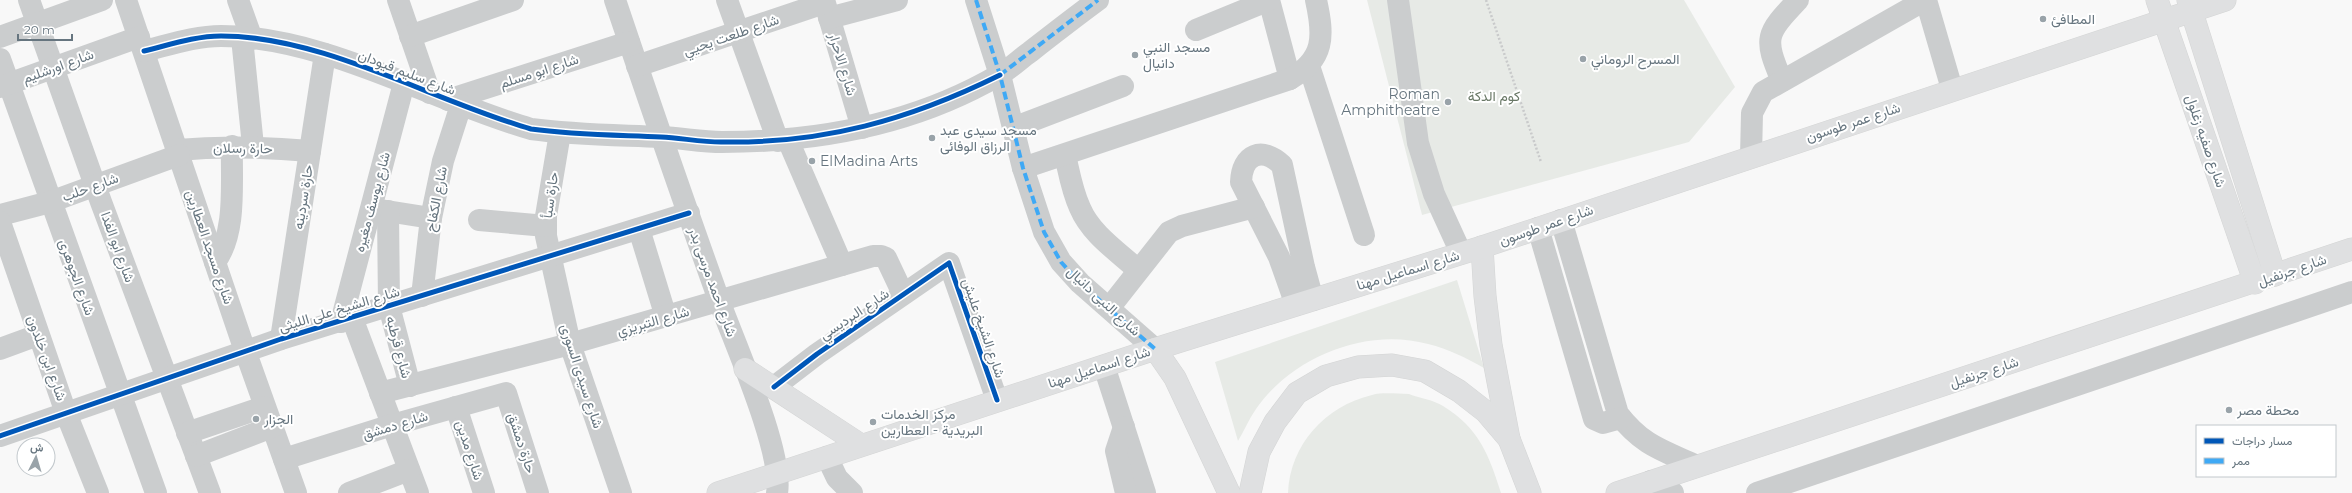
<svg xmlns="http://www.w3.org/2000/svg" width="2352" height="493" font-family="Montserrat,Vazirmatn,sans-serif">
<rect width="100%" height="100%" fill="#f8f8f8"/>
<g fill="#e7eae6">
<path d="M1367 0H1684L1735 87 1689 142 1422 215Z"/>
<path d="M1457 280 1484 368C1466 358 1449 349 1428 344 1366 327 1292 357 1256 409 1249 419 1244 431 1238 441L1215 362Z"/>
<path d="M1409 394C1419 398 1434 400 1443 406 1479 428 1489 455 1501 493H1288C1290 445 1325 406 1372 395 1383 392 1397 394 1409 394Z"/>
</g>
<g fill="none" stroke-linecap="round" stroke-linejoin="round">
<defs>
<g id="major">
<path d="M2157 0 2255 283"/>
<path d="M2188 0 2275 275"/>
<path d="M1482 247 1485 296 1491 345 1509 439"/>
<path d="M1155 349 1175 378 1229 493"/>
<path d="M745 369 861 445"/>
<path d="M718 493 1155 349 1482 247 2225 0"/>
<path d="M1250 493 1259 452 1275 422 1297 393 1326 376 1358 367 1392 365 1425 371 1459 391 1486 412 1509 439 1530 493"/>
<path d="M1617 493 2352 249"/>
</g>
</defs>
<use href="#major" stroke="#d4d5d5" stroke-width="23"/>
<path stroke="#c9cacb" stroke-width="2.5" stroke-dasharray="2 2" stroke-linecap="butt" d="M1486 0 1541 162"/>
<g stroke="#cbcdce" stroke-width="22">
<path d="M29 0 101 202 210 493"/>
<path d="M126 0 241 339 296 493"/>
<path d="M238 0 252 39"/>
<path d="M398 0 430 93"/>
<path d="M615 0C649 101 684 203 720 303 735 344 784 454 777 493"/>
<path d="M727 0 778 141"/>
<path d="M824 0 862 128"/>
<path d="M976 0 1000 75 1023 168 1044 232 1061 262 1080 283 1155 349"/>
<path d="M1269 0 1290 79"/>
<path d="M1398 0 1418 143 1434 194 1461 253"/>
<path d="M1926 0 1952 89"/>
<path d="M829 18 897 0"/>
<path d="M1196 30 1269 0"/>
<path d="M410 36 513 0"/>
<path d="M0 37 102 0"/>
<path d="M242 38 253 146"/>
<path d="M144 51C169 45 195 36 221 36 324 36 433 101 531 129 575 135 618 135 661 137 682 138 702 142 722 142 817 142 915 124 999 75 1010 69 1020 59 1030 52 1053 34 1075 17 1098 0"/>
<path d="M0 59 156 493"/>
<path d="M637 66 824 3"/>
<path d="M1309 66 1364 235"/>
<path d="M1782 81C1763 37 1766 34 1798 0"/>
<path d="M0 87 139 37"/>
<path d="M448 100 629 42"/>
<path d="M1013 128 1123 86"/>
<path d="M560 133 546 216V236L570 344 621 493"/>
<path d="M788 140 842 265"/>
<path d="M177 150C222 146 265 147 310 151"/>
<path d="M1065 155C1069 172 1072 191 1080 208 1091 234 1117 251 1138 270"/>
<path d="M1751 157 1752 113 1763 92 1925 0"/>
<path d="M1023 168 1290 79C1325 59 1324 36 1316 0"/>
<path d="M374 209 431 218"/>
<path d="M388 211 389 306 410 386"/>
<path d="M0 215 50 202 179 155"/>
<path d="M479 220 546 226"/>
<path d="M1561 220 1618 414C1643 446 1662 450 1697 466"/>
<path d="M0 222 66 413 98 493"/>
<path d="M1538 228 1594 419 1603 423 1621 418"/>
<path d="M639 229 666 317"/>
<path d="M215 262C237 233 231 182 232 146"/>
<path d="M422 296 431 218 443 161 461 105"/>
<path d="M1296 305 1279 257 1241 182C1242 154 1262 146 1282 165L1304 267 1313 300"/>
<path d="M1110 307 1169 232 1182 226 1254 207"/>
<path d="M352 318 418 493"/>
<path d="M341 322 404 83"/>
<path d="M281 339 325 54"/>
<path d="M0 349 38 335"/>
<path d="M1104 366 1145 493"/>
<path d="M774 387 817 354 949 263 997 400"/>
<path d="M380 393 570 344 873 256H881L886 258 903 294"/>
<path d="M456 407 484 493"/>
<path d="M1124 427 1116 451 1126 493"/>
<path d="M187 433 264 407"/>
<path d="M0 436 281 339 689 213"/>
<path d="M196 456 272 427"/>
<path d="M827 457 837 478 852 493"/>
<path d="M284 459 392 425 506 393 538 493"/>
<path d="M1651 481 1673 493"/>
<path d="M349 493 409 470"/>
<path d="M1757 493 2352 292"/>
</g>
<use href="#major" stroke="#dfe0e1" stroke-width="22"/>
<g stroke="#3fa9f5" stroke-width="4" stroke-dasharray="8 4" stroke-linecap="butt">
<path d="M976 0 1000 75 1023 168 1044 232 1061 262 1080 283 1155 349"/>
<path d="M1000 75 1098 0"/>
</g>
<defs>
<g id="cycleway">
<path d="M144 51C169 45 195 36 221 36 324 36 433 101 531 129 574 135 618 135 661 137 681 138 701 142 721 142 823 144 909 120 1000 75"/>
<path d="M774 387 817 354 949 263 997 400"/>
<path d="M0 436 281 339 689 213"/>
</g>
</defs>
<use href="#cycleway" stroke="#fff" stroke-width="8"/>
<use href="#cycleway" stroke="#0057b8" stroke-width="5"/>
</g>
<g fill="#99a3a9" stroke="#fff" stroke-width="1.5">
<circle cx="2043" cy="19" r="4"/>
<circle cx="1135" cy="55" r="4"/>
<circle cx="1583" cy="59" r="4"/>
<circle cx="1448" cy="102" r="4"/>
<circle cx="932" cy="138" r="4"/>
<circle cx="812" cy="161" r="4"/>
<circle cx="2229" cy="410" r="4"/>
<circle cx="256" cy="419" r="4"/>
<circle cx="873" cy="422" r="4"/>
</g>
<g text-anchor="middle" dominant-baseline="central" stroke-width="4" stroke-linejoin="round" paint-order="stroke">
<g font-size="14" fill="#66757f" stroke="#fff" text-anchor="start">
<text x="2051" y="19">المطافئ</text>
<text x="1143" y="47">مسجد النبي<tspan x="1143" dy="16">دانيال</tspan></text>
<text x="1591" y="59">المسرح الروماني</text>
<text x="1440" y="94" text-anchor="end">Roman<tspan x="1440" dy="16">Amphitheatre</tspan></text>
<text x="940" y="130">مسجد سيدى عبد<tspan x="940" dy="16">الرزاق الوفائى</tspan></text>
<text x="820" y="161">ElMadina Arts</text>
<text x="2237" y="410">محطة مصر</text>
<text x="881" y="414">مركز الخدمات<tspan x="881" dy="16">البريدية - العطارين</tspan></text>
<text x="264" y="419">الجزار</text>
</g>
<g font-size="14" fill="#66757f" stroke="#fff">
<text transform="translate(731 35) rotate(-19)">شارع طلعت يحيي</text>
<text transform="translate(843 64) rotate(73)">شارع الاحرار</text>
<text transform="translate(58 66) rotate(-20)">شارع اورشليم</text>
<text transform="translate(539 71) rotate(-18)">شارع ابو مسلم</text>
<text transform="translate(407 72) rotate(21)">شارع سليم قيودان</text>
<text transform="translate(1853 122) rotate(-18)">شارع عمر طوسون</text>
<text transform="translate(2206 141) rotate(71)">شارع صفيه زغلول</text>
<text transform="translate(243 148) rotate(1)">حارة رسلان</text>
<text transform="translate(90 187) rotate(-20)">شارع حلب</text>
<text transform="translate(550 195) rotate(-82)">حارة سبأ</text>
<text transform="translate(303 197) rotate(-81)">حارة سردينه</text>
<text transform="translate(436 199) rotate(-79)">شارع الكفاح</text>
<text transform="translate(372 202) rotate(-75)">شارع يوسف مغيره</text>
<text transform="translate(1546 225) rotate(-19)">شارع عمر طوسون</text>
<text transform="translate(118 247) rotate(70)">شارع ابو الفدا</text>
<text transform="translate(210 247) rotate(71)">شارع مسجد العطارين</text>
<text transform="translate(1408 270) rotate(-17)">شارع اسماعيل مهنا</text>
<text transform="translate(2292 270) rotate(-19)">شارع جرنفيل</text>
<text transform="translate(77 277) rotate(70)">شارع الجوهرى</text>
<text transform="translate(713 282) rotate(70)">شارع احمد مرسى بدر</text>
<text transform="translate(1104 301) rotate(43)">شارع النبى دانيال</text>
<text transform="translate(339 309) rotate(-17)">شارع الشيخ على الليثى</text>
<text transform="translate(854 314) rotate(-34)">شارع البرديسي</text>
<text transform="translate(653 321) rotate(-16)">شارع التبريزي</text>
<text transform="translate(984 328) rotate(71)">شارع الشيخ عليش</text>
<text transform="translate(399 347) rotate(75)">شارع قرطبه</text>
<text transform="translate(47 358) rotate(70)">شارع ابن خلدون</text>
<text transform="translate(1099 367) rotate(-18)">شارع اسماعيل مهنا</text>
<text transform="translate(1984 372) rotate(-18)">شارع جرنفيل</text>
<text transform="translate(582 376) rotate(72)">شارع سيدى السورى</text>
<text transform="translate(395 425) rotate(-17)">شارع دمشق</text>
<text transform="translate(522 443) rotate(72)">حارة دمشق</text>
<text transform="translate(470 450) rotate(72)">شارع مدين</text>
</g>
<g font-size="14" fill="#697866" stroke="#fff">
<text x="1494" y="96">كوم الدكة</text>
</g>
</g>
<rect x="2196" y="425" width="140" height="52" fill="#ffffff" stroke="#c2c8cc"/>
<rect x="2204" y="438" width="20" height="6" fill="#0057b8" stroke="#c2c8cc"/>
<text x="2232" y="445" font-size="12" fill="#66757f">مسار دراجات</text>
<rect x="2204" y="458" width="20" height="6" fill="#3fa9f5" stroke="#c2c8cc"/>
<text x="2232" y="465" font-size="12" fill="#66757f">ممر</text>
<g transform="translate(36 457) rotate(5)"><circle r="19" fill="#ffffff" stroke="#c2c8cc"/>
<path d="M0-3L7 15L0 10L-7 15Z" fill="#99a3a9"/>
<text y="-6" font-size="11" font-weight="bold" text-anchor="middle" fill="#66757f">ش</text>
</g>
<path d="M18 34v6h54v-6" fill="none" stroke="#66757f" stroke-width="2"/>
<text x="24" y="34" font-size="12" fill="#66757f" stroke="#ffffff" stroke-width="3" paint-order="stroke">20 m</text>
</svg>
